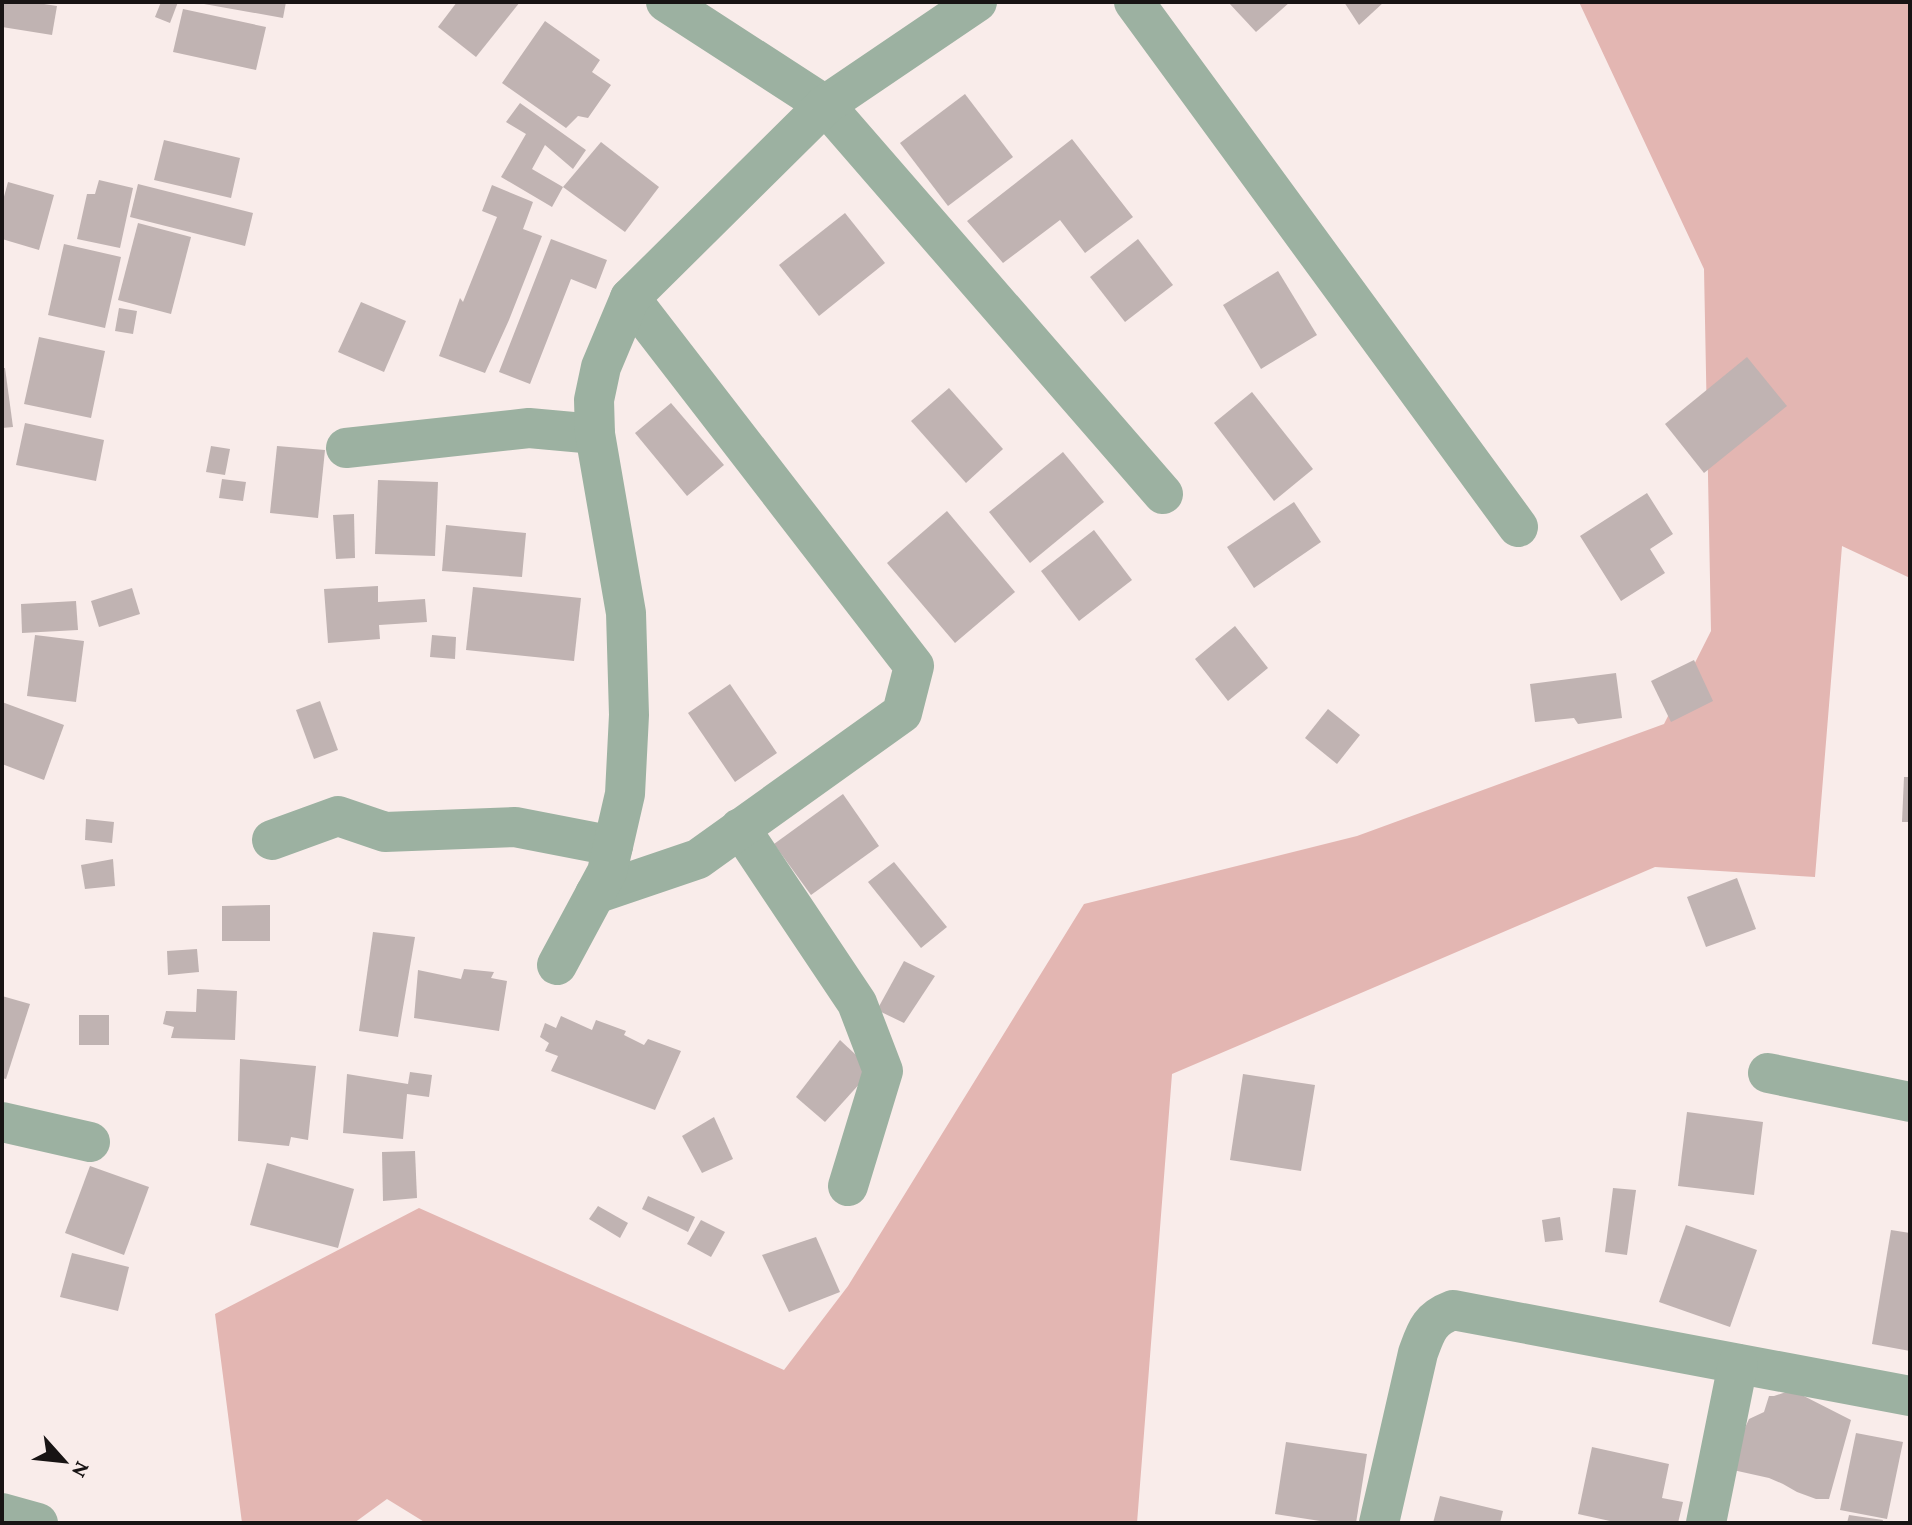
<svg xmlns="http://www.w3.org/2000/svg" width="1912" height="1525" font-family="'Crimson Pro',serif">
<rect width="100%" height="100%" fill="#f9ecea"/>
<path fill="#e3b6b2" d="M1579 2H1910V578L1842 546 1815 877 1655 867 1172 1074 1137 1523H426L387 1499 354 1523H242L215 1314 419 1208 784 1370 848 1286 1084 904 1357 836 1664 724 1711 631 1704 269Z"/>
<g fill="#c0b3b2">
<path d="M2 2H31L57 6 52 35 2 27Z"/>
<path d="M161 2H178L170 23 155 17Z"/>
<path d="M204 2H286L283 18 204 4Z"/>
<path d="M457 2H520L476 57 438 27Z"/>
<path d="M1228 2H1290L1256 32Z"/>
<path d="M1344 2H1384L1359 25Z"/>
<path d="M183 9 266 27 256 70 173 52Z"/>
<path d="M545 21 600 60 592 72 611 85 588 118 578 116 566 128 502 83Z"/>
<path d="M965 94 1013 157 948 206 900 143Z"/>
<path d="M520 103 586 150 573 169 545 145 532 169 563 187 552 207 501 177 526 134 506 122Z"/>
<path d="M1072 139 1133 217 1085 253 1060 220 1003 263 967 221Z"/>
<path d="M164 140 240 158 231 198 154 180Z"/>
<path d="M601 142 659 187 625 232 563 187Z"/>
<path d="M99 180 133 188 120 248 77 239 87 194H95Z"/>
<path d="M8 182 54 195 39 250 2 239V204Z"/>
<path d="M138 184 253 213 245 246 130 217Z"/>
<path d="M492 185 533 202 523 229 542 236 509 320 485 373 439 356 460 298 463 302 497 217 482 211Z"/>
<path d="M845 213 885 263 819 316 779 265Z"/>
<path d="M138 223 191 237 171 314 118 300Z"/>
<path d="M551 239 607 260 596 289 571 279 530 384 499 372Z"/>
<path d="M1138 239 1173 285 1125 322 1090 277Z"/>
<path d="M64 244 121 257 105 328 48 315Z"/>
<path d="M1278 271 1317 335 1261 369 1223 305Z"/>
<path d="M361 302 406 321 384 372 338 352Z"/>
<path d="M119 308 137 311 133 334 115 331Z"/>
<path d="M39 337 105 351 91 418 24 404Z"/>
<path d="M1747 357 1787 406 1704 473 1665 424Z"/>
<path d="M2 368H5L13 427 2 428Z"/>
<path d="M949 388 1003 449 966 483 911 421Z"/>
<path d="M1252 392 1313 469 1274 501 1214 423Z"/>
<path d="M671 403 724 465 687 496 635 433Z"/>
<path d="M25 423 104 440 96 481 16 465Z"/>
<path d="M211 446 230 449 225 475 206 472Z"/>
<path d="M277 446 325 450 318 518 270 513Z"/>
<path d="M1063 452 1104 502 1030 563 989 512Z"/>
<path d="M222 479 246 482 243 501 219 498Z"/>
<path d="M378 480 438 482 435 556 375 554Z"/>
<path d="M1647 493 1673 534 1650 549 1665 573 1621 601 1580 536Z"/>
<path d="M1294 502 1321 542 1254 588 1227 547Z"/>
<path d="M947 511 1015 592 955 643 887 563Z"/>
<path d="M354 514 355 558 336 559 333 515Z"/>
<path d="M446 525 526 533 522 577 442 571Z"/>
<path d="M1094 530 1132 580 1079 621 1041 571Z"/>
<path d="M378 586V602L425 599 427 622 379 625 380 639 328 643 324 589Z"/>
<path d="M473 587 581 598 574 661 466 650Z"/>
<path d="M132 588 140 614 99 627 91 601Z"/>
<path d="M76 601 78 630 22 633 21 604Z"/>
<path d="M1235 626 1268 668 1228 701 1195 659Z"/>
<path d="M35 635 84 641 76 702 27 696Z"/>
<path d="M432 635 456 637 455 659 430 657Z"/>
<path d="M1694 660 1713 701 1671 722 1651 681Z"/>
<path d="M1616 673 1622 718 1578 724 1574 718 1535 722 1530 684Z"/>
<path d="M730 684 777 753 735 782 688 713Z"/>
<path d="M320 701 338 750 314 759 296 710Z"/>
<path d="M2 702 64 725 44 780 2 764Z"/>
<path d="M1328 709 1360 735 1337 764 1305 738Z"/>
<path d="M1904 777H1910V822H1902Z"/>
<path d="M843 794 879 846 811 895 774 844Z"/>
<path d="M86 819 114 822 112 843 85 840Z"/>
<path d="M113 859 115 886 85 889 81 865Z"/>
<path d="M894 862 947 927 921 948 868 882Z"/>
<path d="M1737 878 1756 929 1706 947 1687 897Z"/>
<path d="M270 905V941H222V906Z"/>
<path d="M373 932 415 937 398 1037 359 1031Z"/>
<path d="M197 949 199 972 168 975 167 951Z"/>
<path d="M904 961 935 976 904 1023 877 1010Z"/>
<path d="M464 969 494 972 491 978 507 981 499 1031 414 1018 418 970 461 979Z"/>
<path d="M197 989 237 991 235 1040 171 1038 174 1027 163 1024 166 1011 196 1012Z"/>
<path d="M2 996 30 1004 6 1079 2 1078Z"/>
<rect x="79" y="1015" width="30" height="30"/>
<path d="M561 1016 592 1030 596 1020 626 1031 624 1035 644 1045 648 1039 681 1051 655 1110 551 1071 558 1056 545 1051 549 1043 540 1037 545 1023 556 1028Z"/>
<path d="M840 1040 872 1070 825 1122 796 1097Z"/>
<path d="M240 1059 316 1066 308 1140 291 1137 289 1146 238 1141Z"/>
<path d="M410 1072 432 1075 429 1097 407 1094 403 1139 343 1133 347 1074 408 1084Z"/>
<path d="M1243 1074 1315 1085 1301 1171 1230 1160Z"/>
<path d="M1687 1112 1763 1122 1754 1195 1678 1186Z"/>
<path d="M714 1117 733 1159 702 1173 682 1136Z"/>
<path d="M415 1151 417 1198 383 1201 382 1152Z"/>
<path d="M267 1163 354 1189 338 1248 250 1225Z"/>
<path d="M90 1166 149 1187 124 1255 65 1233Z"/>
<path d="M1613 1188 1636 1190 1627 1255 1605 1252Z"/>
<path d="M648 1196 695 1217 688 1232 642 1209Z"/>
<path d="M598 1206 628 1223 620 1238 589 1219Z"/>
<path d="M1560 1217 1563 1240 1545 1242 1542 1220Z"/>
<path d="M701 1220 725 1232 711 1257 687 1244Z"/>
<path d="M1686 1225 1757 1250 1730 1327 1659 1302Z"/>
<path d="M1891 1230 1910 1233V1351L1872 1344Z"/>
<path d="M816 1237 840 1292 789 1312 762 1255Z"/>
<path d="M72 1253 129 1267 118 1311 60 1297Z"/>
<path d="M1792 1390 1851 1420 1829 1499H1816L1797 1492 1783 1484 1769 1478 1733 1470 1740 1439 1749 1419 1764 1412 1769 1396H1774Z"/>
<path d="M1856 1433 1903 1442 1887 1519 1840 1510Z"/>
<path d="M1286 1442 1367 1454 1356 1523H1333L1275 1514Z"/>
<path d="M1592 1447 1669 1464 1662 1498 1683 1502 1678 1523H1619L1578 1514Z"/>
<path d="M1440 1496 1503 1511 1500 1523H1433Z"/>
<path d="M1849 1515 1883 1520 1882 1523H1847Z"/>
</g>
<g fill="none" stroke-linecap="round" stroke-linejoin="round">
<g stroke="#9cb1a1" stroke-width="40">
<path d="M666 2 825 105 1163 494"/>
<path d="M1134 2 1518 527"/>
<path d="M346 448 529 428 595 434"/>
<path d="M740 828 857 1003 883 1071 848 1186"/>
<path d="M272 840 338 816 385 832 515 827 613 846"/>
<path d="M595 894 698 859 902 713 914 666 630 298"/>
<path d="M557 965 607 872 625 794 629 715 626 613 595 434 594 400 601 367 630 298 825 105 977 2"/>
<path d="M1768 1073 1910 1102"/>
<path d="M2 1122 90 1142"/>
<path d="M2 1513 38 1523"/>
<path d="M1379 1523 1418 1353C1426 1331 1429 1319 1453 1310L1910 1396"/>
<path d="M1706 1523 1738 1364"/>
</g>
</g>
<rect width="1912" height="1525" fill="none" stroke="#181414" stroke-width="8"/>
<g transform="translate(64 1461) rotate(117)" stroke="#f9ecea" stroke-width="6" paint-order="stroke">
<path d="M0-6L14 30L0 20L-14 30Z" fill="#181414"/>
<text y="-12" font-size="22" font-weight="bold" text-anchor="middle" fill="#181414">N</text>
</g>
</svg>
